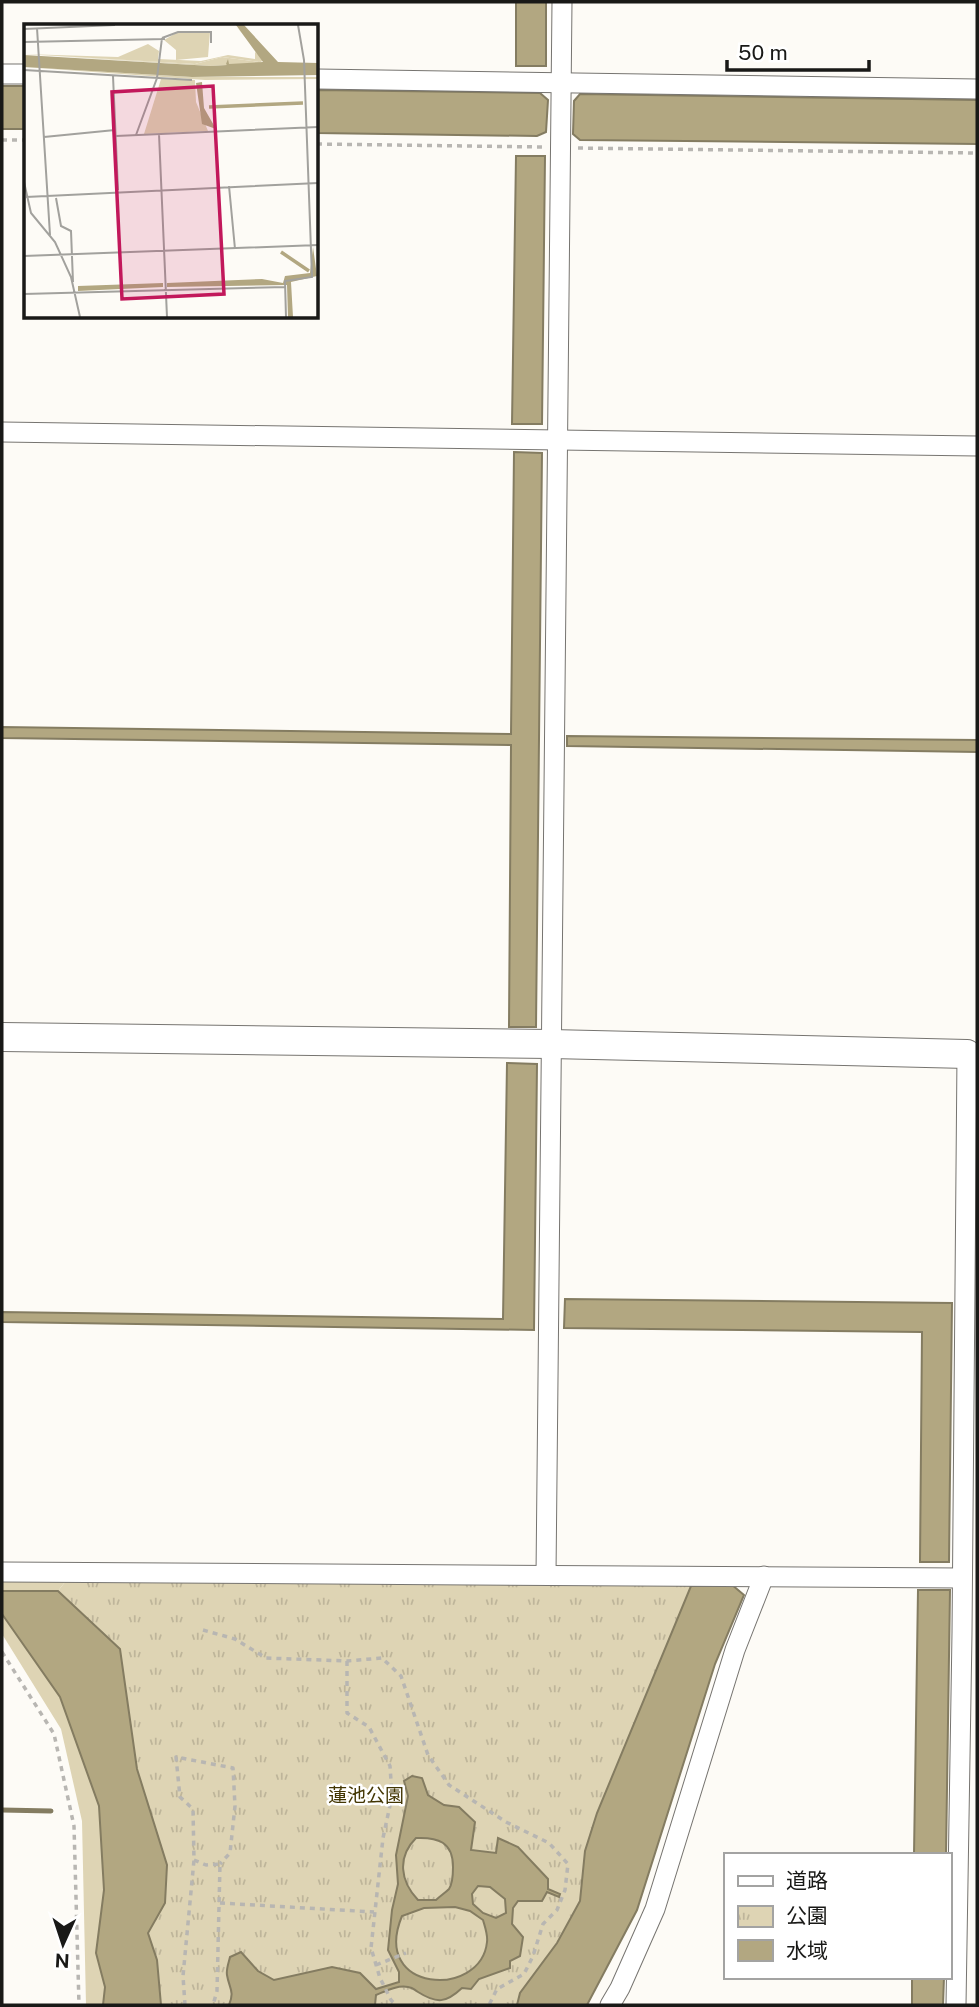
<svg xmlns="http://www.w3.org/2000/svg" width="979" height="2007" font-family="'Public Sans','Noto Sans JP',sans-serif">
<defs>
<pattern id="park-tufts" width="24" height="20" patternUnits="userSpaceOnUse" patternTransform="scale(1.75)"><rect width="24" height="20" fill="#ded4b4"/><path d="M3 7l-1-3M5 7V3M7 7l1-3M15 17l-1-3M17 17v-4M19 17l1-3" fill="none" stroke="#beb59a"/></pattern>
</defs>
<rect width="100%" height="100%" fill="#fdfbf6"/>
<g fill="#ded4b4">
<path d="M2 1581 65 1582 58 1591H2Z"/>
<path d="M2 1614 60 1697 99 1806 104 1890 96 1953 105 1987 103 2005H86L82 1821 61 1729 2 1634Z"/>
</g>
<path fill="url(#park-tufts)" d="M65 1582 691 1586 597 1813 585 1851 580 1901 557 1943 520 1993 517 2005H161L157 1960 148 1933 165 1903 167 1865 137 1769 120 1649 58 1591Z"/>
<g fill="#b2a781" stroke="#847c61" stroke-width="2" fill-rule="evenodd">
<rect x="516" y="2" width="30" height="64"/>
<rect x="2" y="86" width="24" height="43"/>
<path d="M317 90 540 93 548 100 546 132 537 136 317 133Z"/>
<path d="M580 94 977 100V144L580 140 573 134 574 101Z"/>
<path d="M516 156H545L542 424H512Z"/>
<path d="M514 452 542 453 536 1027H509L511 745 2 738V727L511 734Z"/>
<path d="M567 736 977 740V752L567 746Z"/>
<path d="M507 1063 537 1064 534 1330 2 1322V1312L503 1319Z"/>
<path d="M565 1299 952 1303 949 1562H920L922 1332 564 1328Z"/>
<path d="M731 1584 744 1595 715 1664 637 1910 587 2005H517L520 1993 557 1943 580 1901 585 1851 597 1813 691 1586Z"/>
<path d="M918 1590H950L946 1855H914Z"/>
<path d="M2 1591H58L120 1649 137 1769 167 1865 165 1903 148 1933 157 1960 161 2005H103L105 1987 96 1953 104 1890 99 1806 60 1697 2 1614Z"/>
<path d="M412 1776 422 1778 428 1795 444 1805 459 1807 475 1822 471 1850 496 1853 498 1838 518 1847 548 1879V1889L560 1894 559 1897 547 1892 542 1901H518L513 1908 512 1924 523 1937 520 1956 510 1961V1968L479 1979 471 1989 462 1988C446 2003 437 2004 418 1992 413 1989 414 1988 408 1987 397 1985 386 1991 376 1995L375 2005H229C235 1991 229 1988 227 1975 226 1969 229 1962 230 1957L241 1952 258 1971 274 1980 332 1967 360 1973 376 1989 399 1982V1972L388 1950 392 1910 398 1884 396 1855 408 1796 404 1781ZM416 1838C438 1837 453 1842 453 1867 453 1874 453 1883 449 1889 445 1893 440 1896 436 1900H418C400 1881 397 1857 416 1838ZM478 1886 490 1887 505 1899 506 1913 496 1918 483 1913 473 1904 472 1894ZM455 1907 470 1911 483 1920C485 1927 488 1935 487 1942 481 1999 370 1993 402 1916L424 1908Z"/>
<path d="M912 1977H944L943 2005H912Z"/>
</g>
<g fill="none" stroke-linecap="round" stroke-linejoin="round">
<path stroke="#847c61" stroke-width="5" d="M2 1810 51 1811"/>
<defs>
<g id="street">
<path d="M2 74H26"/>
<path d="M317 79 977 89"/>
<path d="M2 432 977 446"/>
<path d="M2 1572 961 1578"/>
<path d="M546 1575 562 2"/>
<path d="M610 2005 620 1988 655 1909 735 1650 764 1576"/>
<path d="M956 2005 962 1633 967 1054H977"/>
</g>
<path id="secondary" d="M2 1037 551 1044 967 1054"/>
</defs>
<use href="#street" stroke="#767470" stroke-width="21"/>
<use href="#secondary" stroke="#767470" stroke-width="30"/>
<g stroke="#b8b6b2" stroke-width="3.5" stroke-dasharray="5 5" stroke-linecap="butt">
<path d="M2 140H26"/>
<path d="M317 144 542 147"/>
<path d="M578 148 977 153"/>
<path d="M203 1630 235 1639 266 1658 347 1661 382 1658 401 1676 428 1755 449 1785 506 1822 549 1843 568 1864 565 1890 557 1910 543 1924 533 1956 524 1974 497 1989 489 2005"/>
<path d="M2 1652 54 1734 74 1826 79 2005"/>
<path d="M347 1661V1713L369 1727 390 1766 392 1796 383 1838 371 1948 380 1978 391 2000 396 2005"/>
<path d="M194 1860 206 1865 220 1864 217 1991 213 2005"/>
<path d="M220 1903 374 1912"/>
<path d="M376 1965 406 1953"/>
<path d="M185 2005 183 1976 194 1860 193 1809 180 1797 176 1757 233 1768 235 1806 230 1853 220 1864"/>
</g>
<use href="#street" stroke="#fff" stroke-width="19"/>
<use href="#secondary" stroke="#fff" stroke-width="28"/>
</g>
<g text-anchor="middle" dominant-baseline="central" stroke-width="5" stroke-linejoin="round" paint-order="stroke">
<g font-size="19" fill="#433603" stroke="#fff">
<text x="366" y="1795">蓮池公園</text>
</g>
</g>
<g transform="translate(24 24)">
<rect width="294" height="294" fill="#fdfbf6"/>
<path d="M211 1 237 30 238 35 235 38 198 33 171 40 0 30 94 33 124 20 135 27 134 35 177 37 204 31 231 35V28L237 32ZM0 43 168 53H294V55L181 56Z" fill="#ded4b4"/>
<path d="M0 30 171 40 198 33 235 38 237 30 240 36 235 39 187 42Z" fill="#ded4b4"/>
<path d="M154 8H186L184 33 152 36V26L140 16ZM137 55 171 56 172 78 184 107 120 110Z" fill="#ded4b4"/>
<path d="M212 1H220L254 38 294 39V51L168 53 0 43V31L187 42 203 41 202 40 204 35 205 40 239 38ZM178 58 180 84 192 105 178 100 172 59ZM289 223 293 252 267 258 269 293H264L263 261 143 263V259L238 255 259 259 261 252 286 249ZM139 259V263L54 267V262Z" fill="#b2a781"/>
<path fill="none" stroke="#b2a781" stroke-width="3.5" d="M185 83 279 79M257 228 285 247"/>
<path fill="none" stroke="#a2a19d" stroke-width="2" d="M13 4 26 211M0 5 91 1M138 14 154 8H187V19M0 18 141 15M0 46 168 56M89 52 94 166M135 110 143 293M112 111 133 54 138 14M92 112 294 103M20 113 91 106M0 158 7 189 31 218 47 253 56 293M205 162 211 225M2 173 294 159M32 174 37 202 47 207 49 258M0 232 294 221M0 270 261 263M262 293 261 257 288 253 280 36 274 1"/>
<path fill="#c2185b" fill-opacity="0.15" stroke="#c2185b" stroke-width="3.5" d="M189 62 200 270 98 275 88 68Z"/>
<rect width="294" height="294" fill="none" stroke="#191917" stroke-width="3.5"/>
</g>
<rect width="979" height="2007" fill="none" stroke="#191917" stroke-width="7"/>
<rect x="724" y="1853" width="228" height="126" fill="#ffffff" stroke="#a3a3a2" stroke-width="2"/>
<rect x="738" y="1876" width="35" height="10" fill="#ffffff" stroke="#a3a3a2" stroke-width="2"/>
<text x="786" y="1888" font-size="21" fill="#191917">道路</text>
<rect x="738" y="1906" width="35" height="21" fill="url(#park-tufts)" stroke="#a3a3a2" stroke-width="2"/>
<text x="786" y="1923" font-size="21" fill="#191917">公園</text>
<rect x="738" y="1940" width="35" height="21" fill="#b2a781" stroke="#a3a3a2" stroke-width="2"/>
<text x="786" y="1958" font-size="21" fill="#191917">水域</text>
<g transform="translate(63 1944) rotate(183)" stroke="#ffffff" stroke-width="5" paint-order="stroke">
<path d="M0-5L12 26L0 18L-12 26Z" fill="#191917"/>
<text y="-10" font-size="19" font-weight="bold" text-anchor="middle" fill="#191917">N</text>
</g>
<path d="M727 60v10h142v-10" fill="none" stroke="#191917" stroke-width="3.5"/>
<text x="738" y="60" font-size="21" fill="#191917" stroke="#ffffff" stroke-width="5" paint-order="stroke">50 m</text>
</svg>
